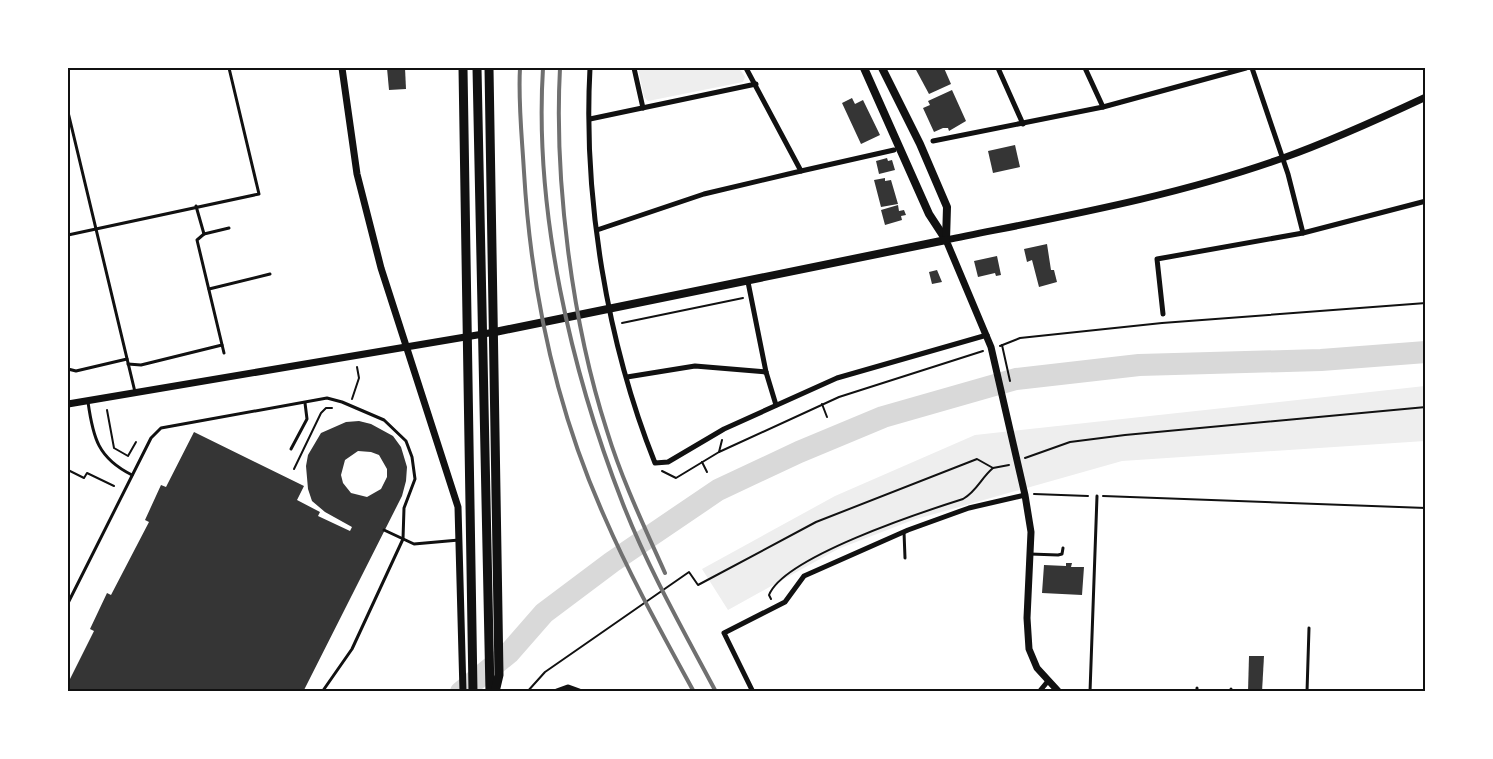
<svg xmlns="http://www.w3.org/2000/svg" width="1493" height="759" font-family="'Archivo Narrow',sans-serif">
<rect width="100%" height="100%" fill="#fff"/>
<g fill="#eee">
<path d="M638 68H739L745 77 743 82 648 101 644 97Z"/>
<path d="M1425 386V441L1122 461 913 520 838 549 728 610 702 569 835 496 975 435Z"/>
</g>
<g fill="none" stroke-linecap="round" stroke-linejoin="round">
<path stroke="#d9d9d9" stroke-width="22" d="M461 692 509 653 544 613 612 562 718 490 799 452 883 417 1016 379 1139 365 1321 360 1426 352"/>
</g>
<g fill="#353535" fill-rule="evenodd">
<path d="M387 68H405L406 89 389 90Z"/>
<path d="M915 68H944L951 84 929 94Z"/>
<path d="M952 90 966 121 949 131 948 128H943L934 132 923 108 930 105 928 101Z"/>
<path d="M852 98 855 104 863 100 880 135 861 144 842 103Z"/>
<path d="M1015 145 1020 167 993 173 988 151Z"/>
<path d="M887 158 888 161 892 160 895 170 879 174 876 161Z"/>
<path d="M885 178V181L891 180 898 204 881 207 874 180Z"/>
<path d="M898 205 899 211 904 210 906 215 901 216 902 220 885 225 881 210Z"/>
<path d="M1047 244 1051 270H1054L1057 282 1039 287 1032 260 1027 262 1024 249Z"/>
<path d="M997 256 1001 275 996 276 995 273 978 277 974 261Z"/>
<path d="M937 270 942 282 932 284 929 272Z"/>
<path d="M359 421 371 424 393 436 401 447 407 467 406 481 402 496 303 692H68V683L94 631 90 629 107 593 111 595 149 522 145 520 161 485 166 487 194 432 304 486 297 500 320 512 318 516 350 531 352 527 325 512 312 501 308 489 306 466 308 455 321 433 346 422ZM358 451 371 452 379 455 387 469V477L381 489 367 497 351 493 343 483 341 475 345 460Z"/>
<path d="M1066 563H1072L1071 567H1084L1082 595 1042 593 1044 565 1066 566Z"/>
<path d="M1249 656H1264L1262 692H1248Z"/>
</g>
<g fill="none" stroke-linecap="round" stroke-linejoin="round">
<g stroke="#111" stroke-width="2">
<path d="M622 323 743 298"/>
<path d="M1002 345 1010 381"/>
<path d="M1000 346 1020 338 1162 323 1426 303"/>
<path d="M352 399 359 378 357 367"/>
<path d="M822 404 827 417"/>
<path d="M107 410 114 448 128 456 136 442"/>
<path d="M722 440 719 452 839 397 983 351"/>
<path d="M1025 458 1070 442 1125 435 1426 407"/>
<path d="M702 462 707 472"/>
<path d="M294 469 321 413 326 408H332"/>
<path d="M68 470 84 478 87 473 114 486"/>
<path d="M662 471 676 478 719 452"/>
<path d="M1034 494 1088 496"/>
<path d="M1103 496 1426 508"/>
<path d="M771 599 769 595C784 557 922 512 963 499 977 491 981 478 993 468"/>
<path d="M527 692 545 672 689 572 698 585 816 522 977 459 993 468 1009 465"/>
</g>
<g stroke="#111" stroke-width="3">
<path d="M68 112 135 392"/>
<path d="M196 206 204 234 229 228"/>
<path d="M204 234 197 240 224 353"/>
<path d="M68 235 259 194 229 68"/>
<path d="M209 289 270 274"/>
<path d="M128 364 141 365 222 345"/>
<path d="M68 369 76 371 127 359"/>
<path d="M88 402C93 438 98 458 132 475"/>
<path d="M291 449 307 419 305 403"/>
<path d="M384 530 414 544 459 540"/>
<path d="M904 532 905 558"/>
<path d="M1030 554 1058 555 1062 554 1063 548"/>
<path d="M68 603 151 438 161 428 327 398 342 402 384 420 406 441 412 457 415 479 404 508 403 539 352 649 322 692"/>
<path d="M1090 692 1097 496"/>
<path d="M1197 692V688"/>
<path d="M1231 692V689"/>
<path d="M1307 692 1309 628"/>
</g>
<g stroke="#111" stroke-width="5">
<path d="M590 68C583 197 607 343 655 463L668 462 724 429 837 378 987 335"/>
<path d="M634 68 643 108"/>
<path d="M998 68 1023 124"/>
<path d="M1252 68 1288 174 1303 233"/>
<path d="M1103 107 1246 68"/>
<path d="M590 119 756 84"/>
<path d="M933 141 1103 107 1085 68"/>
<path d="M801 171 894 150"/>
<path d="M597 230 704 194 801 171 746 68"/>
<path d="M748 282 766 372 776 405"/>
<path d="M1163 314 1157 259 1303 233 1426 201"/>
<path d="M627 377 695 366 766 372"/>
<path d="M753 692 724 633 785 602 804 576 908 530 969 508 1025 495"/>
<path d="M1039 692 1048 681"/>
</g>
<g stroke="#111" stroke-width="7">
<path d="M342 68 357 174 381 268 458 507 463 692"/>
<path d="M68 404 495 332"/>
<path d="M557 692 568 688 579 692"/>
<path d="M1059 692 1037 668 1029 649 1027 618 1031 532 1025 495 991 347 946 240C1059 217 1174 197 1283 158 1331 141 1379 119 1426 97"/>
</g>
<g stroke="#111" stroke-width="8">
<path d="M864 68 929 214 946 240"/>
<path d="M882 68 920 144 947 207 946 240"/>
<path d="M495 332 946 240"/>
</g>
<g stroke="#111" stroke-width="9">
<path d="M463 68 473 692"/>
<path d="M477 68 490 692"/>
<path d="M489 68 499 675 495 692"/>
</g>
<g stroke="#707070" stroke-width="4">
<path d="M520 68C518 102 522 137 524 172 531 290 556 409 605 518 631 578 663 635 694 692"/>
<path d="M543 68C534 211 571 371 623 504 648 568 683 630 716 692"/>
<path d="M560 68C554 180 572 323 607 431 622 480 644 526 665 573"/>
</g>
</g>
<rect width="1493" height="759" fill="none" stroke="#ffffff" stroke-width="138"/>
<rect x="69" y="69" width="1355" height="621" fill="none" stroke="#111" stroke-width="2"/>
</svg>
